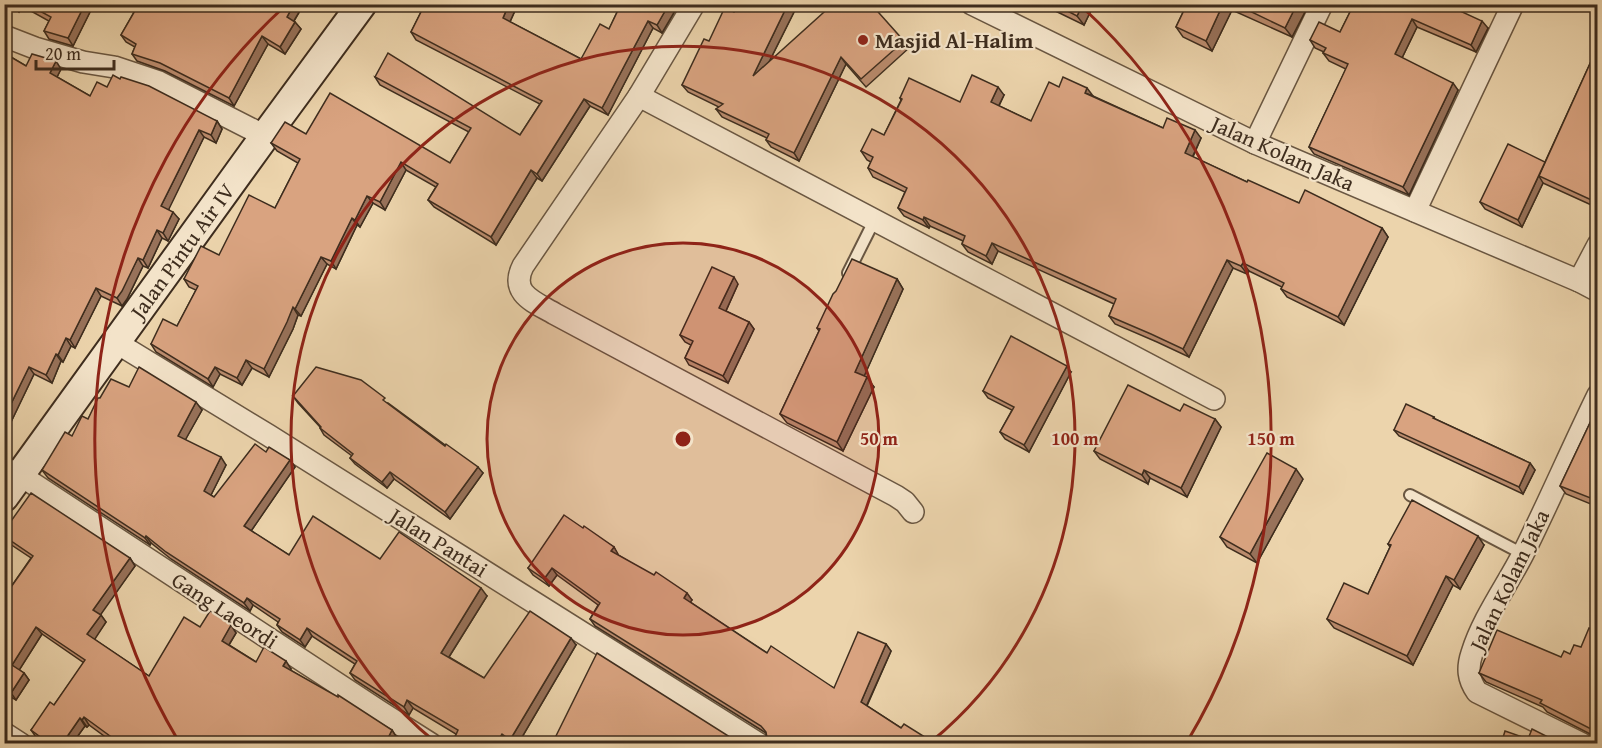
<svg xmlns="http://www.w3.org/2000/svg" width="1602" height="748" font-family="'Gentium Book Plus',serif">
<rect width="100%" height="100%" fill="#ecd4ac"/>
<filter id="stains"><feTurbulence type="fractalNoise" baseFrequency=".00333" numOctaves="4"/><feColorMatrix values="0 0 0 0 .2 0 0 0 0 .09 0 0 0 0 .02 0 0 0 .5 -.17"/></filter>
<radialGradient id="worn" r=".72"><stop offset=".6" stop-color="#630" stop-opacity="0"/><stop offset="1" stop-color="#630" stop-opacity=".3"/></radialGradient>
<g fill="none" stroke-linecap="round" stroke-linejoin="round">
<defs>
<g id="lane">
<path d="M848 273 875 219"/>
<path d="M1410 495 1523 554"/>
</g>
<g id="street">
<path d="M694 4 639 96 523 266C509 294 535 302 555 314L896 496 905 502 913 512"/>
<path d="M972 4 1255 143 1579 281 1598 291"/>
<path d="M4 36 35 48 83 62 114 67 159 82 265 136"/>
<path d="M639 96 1214 399"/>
<path d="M1255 143 1322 4"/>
<path d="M1415 211 1513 4"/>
<path d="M1579 281 1598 245"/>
<path d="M117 343 268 435 759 744"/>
<path d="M4 468 20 475 379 711 431 744"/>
<path d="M4 733 21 744"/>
<path d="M1582 744 1477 692C1468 679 1467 668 1472 653 1483 618 1506 587 1523 554 1549 502 1572 448 1598 395"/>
</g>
<g id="secondary">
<path id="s1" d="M4 497 265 136 362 4"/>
</g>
</defs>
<use href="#lane" stroke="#6a5742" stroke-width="14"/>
<use href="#street" stroke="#6a5742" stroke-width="24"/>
<use href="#secondary" stroke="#3e2d1e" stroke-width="32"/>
<use href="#lane" stroke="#f3e3c9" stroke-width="10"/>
<use href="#street" stroke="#f3e3c9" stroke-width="21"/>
<use href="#secondary" stroke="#f3e3c9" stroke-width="28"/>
</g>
<g fill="#bb8c6e" stroke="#3e2d1e" stroke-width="1.5">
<path d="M6 4H94L73 46 49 39 44 31 49 21 22 6 19 12Z"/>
<path d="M121 4H304L294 21 301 29 285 54 268 44 234 106 165 71 137 61 132 54 135 47 126 42 121 35 134 12Z"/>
<path d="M425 4H518L510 22 581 59 609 29 621 4H679L662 33 653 28 608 115 590 106 542 181 537 178 496 245 434 207 428 200 436 187 406 170 385 210 373 203 360 227 357 225 336 269 327 264 301 316 298 315 293 329 269 377 252 368 242 385 220 374 213 387 156 352 151 344 177 326 196 290 189 287 184 279 219 255 275 208 298 163 277 151 271 143 306 134 450 163 469 132 380 85 375 77 520 135 540 104 416 40 411 32Z"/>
<path d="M738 4H789L794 12 769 62 904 41 909 48 866 87 846 64 799 161 771 147 766 140 767 138 722 117 716 109 719 107 688 92 682 85 734 12Z"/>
<path d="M1041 4H1094L1084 25Z"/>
<path d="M1187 4H1309L1292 37 1232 10 1212 51 1183 37 1176 27Z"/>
<path d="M1354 4 1488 28 1476 52 1417 27 1402 58 1458 90 1409 195 1314 154 1309 147 1346 69 1329 61 1323 53 1324 52 1315 48 1310 40 1340 32Z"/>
<path d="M1598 46V208L1543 183 1522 227 1485 209 1480 202 1545 162Z"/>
<path d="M4 53 26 66 61 69 57 77 90 96 107 87 217 121 222 129 216 143 204 137 168 209 179 219 168 241 162 238 148 268 143 266 127 299 122 306 101 296 75 348 71 346 63 362 61 361 52 383 34 374 11 422 7 420 4 425Z"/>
<path d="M1059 87 1093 96 1163 128 1201 138 1193 157 1247 182 1299 203 1382 228 1388 237 1344 325 1287 297 1281 289 1282 287 1249 271 1247 274 1233 268 1189 357 1157 342 1115 324 1109 316 1114 304 998 251 992 264 968 252 962 244 963 241 930 226 929 228 904 216 898 208 905 192 873 177 868 168 871 162 867 160 861 151 884 135 901 100 900 98 960 102 1004 95 999 106 1031 121Z"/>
<path d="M897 279 903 289 864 376 874 387 843 451 787 423 780 414 819 331 817 328Z"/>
<path d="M738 284 726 311 749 322 754 329 728 383 689 365 685 358 691 345 685 342 680 335Z"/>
<path d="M1071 372 1029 452 1005 439 1000 432 1012 410 988 398 983 391Z"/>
<path d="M129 387 202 410 185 440 226 465 211 495 214 497 266 452 290 460 295 467 251 531 289 555 380 559 487 596 449 657 484 678 576 645 518 744H510L507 742 506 744H452L456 734 413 708 409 715 355 680 350 673 355 664 312 636 305 647 282 632 277 625 278 622 253 605 250 611 171 559 151 543 150 545 48 478 42 470 72 436 88 419 100 398Z"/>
<path d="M293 396 388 403 483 473 450 519 394 479 387 488 355 464 350 458 352 456 324 435 320 428V427L298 403Z"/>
<path d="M1598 406V507L1566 494 1560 486Z"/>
<path d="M1180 411 1215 419 1221 427 1187 497 1150 478 1148 484 1100 459 1094 451Z"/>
<path d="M1434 417 1435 419 1530 463 1535 470 1523 494 1399 436 1394 430Z"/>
<path d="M1303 479 1257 563 1227 547 1220 537Z"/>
<path d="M583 528 614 547 618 555 692 600 690 602 767 653 834 688 886 644 891 651 867 706 901 728 928 739 767 738 766 733 595 626 590 619 598 605 557 575 549 586 533 575 528 568Z"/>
<path d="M4 531 130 558 135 566 100 614 106 622 94 639 149 676 200 627 231 625 236 633 229 645 256 662 291 669 290 670 392 730 397 738 395 742 398 744H115L89 725 87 727 85 726 72 744H45L36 737 31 730 54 705 84 663 42 634 19 670 24 673 29 680 16 700 11 697 4 708V597L31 558 7 542 4 538Z"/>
<path d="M1388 544 1484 545 1460 589 1453 585 1413 665 1334 628 1327 619 1368 594 1390 547Z"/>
<path d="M1561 657 1598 738 1547 712 1543 707 1486 682 1479 673Z"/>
</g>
<g fill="#98725a" stroke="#3e2d1e" stroke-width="1.5">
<path d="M14 4H21L22 6 19 12Z"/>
<path d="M85 4H94L73 46 68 38Z"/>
<path d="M294 4H304L292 24 287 17Z"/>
<path d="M509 4H518L508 26 503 18Z"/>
<path d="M669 4H679L662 33 657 25Z"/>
<path d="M788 4 794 12 758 84 753 76Z"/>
<path d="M1083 4H1094L1084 25 1077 16Z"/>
<path d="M1223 4H1228L1232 10 1212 51 1206 41Z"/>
<path d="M1297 4H1309L1292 37 1285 28Z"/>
<path d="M1412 19 1417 27 1400 62 1395 54Z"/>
<path d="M648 21 653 28 608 115 602 108Z"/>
<path d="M1482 21 1488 28 1476 52 1471 45Z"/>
<path d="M295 22 301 29 285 54 280 47Z"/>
<path d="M262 36 268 44 234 106 229 98Z"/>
<path d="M841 57 846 64 799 161 794 153Z"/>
<path d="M56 61 61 69 55 81 50 73Z"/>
<path d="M1453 83 1458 90 1409 195 1403 187Z"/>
<path d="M998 87 1004 95 996 111 991 102Z"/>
<path d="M1087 88 1093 96 1085 93Z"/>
<path d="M584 99 590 106 542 181 537 174Z"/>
<path d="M217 121 222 129 216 143 211 135Z"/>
<path d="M199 130 204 137 167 213 161 206Z"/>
<path d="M1195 130 1201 138 1190 162 1185 153Z"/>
<path d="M401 162 406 170 385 210 380 202Z"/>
<path d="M1545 162 1539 176 1543 183 1522 227 1518 220Z"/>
<path d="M531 170 537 178 496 245 491 237Z"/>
<path d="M367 196 373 203 360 227 355 220Z"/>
<path d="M173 212 179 219 168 241 163 233Z"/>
<path d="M924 217 930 226 929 228 923 220Z"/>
<path d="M352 218 357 225 336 269 331 261Z"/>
<path d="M1382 228 1388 237 1344 325 1338 317Z"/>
<path d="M157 230 162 238 148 268 143 260Z"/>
<path d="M992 243 998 251 992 264 986 256Z"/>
<path d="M321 257 327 264 301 316 295 309Z"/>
<path d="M138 258 143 266 127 299 122 306 117 298Z"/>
<path d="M1227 260 1233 268 1189 357 1183 349Z"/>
<path d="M1243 263 1249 271 1247 274 1241 266Z"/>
<path d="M734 277 738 284 724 315 719 308Z"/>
<path d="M897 279 903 289 862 381 855 372Z"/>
<path d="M96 288 101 296 75 348 70 340Z"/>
<path d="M293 307 298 315 293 329 269 377 264 369Z"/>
<path d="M749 322 754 329 728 383 723 376Z"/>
<path d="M66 338 71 346 63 362 58 355Z"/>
<path d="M56 354 61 361 52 383 46 375Z"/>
<path d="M246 360 252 368 242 385 237 378Z"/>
<path d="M1067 366 1071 372 1029 452 1024 445Z"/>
<path d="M29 367 34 374 11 422 6 414Z"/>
<path d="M215 367 220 374 213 387 208 379Z"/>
<path d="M867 377 874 387 843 451 837 442Z"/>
<path d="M196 402 202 410 183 444 178 436Z"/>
<path d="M1215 419 1221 427 1187 497 1181 488Z"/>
<path d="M221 457 226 465 209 499 204 491Z"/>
<path d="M290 460 295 467 249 534 244 526Z"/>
<path d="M1530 463 1535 470 1523 494 1519 487Z"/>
<path d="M478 467 483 473 450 519 445 512Z"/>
<path d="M1296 469 1303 479 1257 563 1250 554Z"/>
<path d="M1144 470 1150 478 1148 484 1142 475Z"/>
<path d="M390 472 394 479 387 488 382 482Z"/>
<path d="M146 536 151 543 150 545 145 538Z"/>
<path d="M1478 536 1484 545 1460 589 1454 580Z"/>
<path d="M614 547 618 554 616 558 611 551Z"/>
<path d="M130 558 135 566 99 617 93 610Z"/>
<path d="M552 568 557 575 549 586 544 579Z"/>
<path d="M1446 576 1453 585 1413 665 1407 656Z"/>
<path d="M481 588 487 596 447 660 441 653Z"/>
<path d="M687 593 692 600 688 605 684 598Z"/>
<path d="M247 598 253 605 250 611 244 603Z"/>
<path d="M101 615 106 622 93 642 87 634Z"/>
<path d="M231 625 236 633 227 648 222 641Z"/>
<path d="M36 627 42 634 18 672 12 665Z"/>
<path d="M307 628 312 636 305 647 300 640Z"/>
<path d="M571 638 576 645 518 744H513L510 740Z"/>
<path d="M886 644 891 651 865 709 861 702Z"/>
<path d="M286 661 291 669 288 674 283 666Z"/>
<path d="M24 673 29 680 16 700 11 693Z"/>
<path d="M6 690 11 697 4 708V692Z"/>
<path d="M407 700 413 708 409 715 404 707Z"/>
<path d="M1598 714V738L1591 729Z"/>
<path d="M84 717 89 725 87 727 82 720Z"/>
<path d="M80 718 85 726 72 744H62Z"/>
<path d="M392 730 397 738 394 744 388 738Z"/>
<path d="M502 734 507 742 506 744H496Z"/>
</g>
<g fill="#d9a380" stroke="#3e2d1e" stroke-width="1.5">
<path d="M27 4H85L68 38 44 31 51 17Z"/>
<path d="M129 4H294L287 17 295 22 280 47 262 36 229 98 160 63 132 54 136 44 121 35 136 9Z"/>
<path d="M425 4H509L503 18 581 59 600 24 609 29 621 4H669L657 25 648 21 602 108 584 99 537 174 531 170 491 237 428 200 438 184 401 162 380 202 367 196 355 220 352 218 331 261 321 257 295 309 293 307 287 322 264 369 246 360 237 378 215 367 208 379 151 344 163 319 177 326 198 286 184 279 201 246 219 255 249 195 275 208 300 159 271 143 285 122 306 134 330 93 450 163 471 128 375 77 388 53 520 135 542 101 411 32Z"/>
<path d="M738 4H788L753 76 833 4H871L904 41 861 79 841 57 794 153 766 140 769 134 716 109 723 104 682 85 704 39 709 41 725 7 734 12Z"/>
<path d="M1054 4H1083L1077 16Z"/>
<path d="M1187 4H1223L1206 41 1176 27Z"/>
<path d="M1235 4H1297L1285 28Z"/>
<path d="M1354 4H1445L1482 21 1471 45 1412 19 1395 54 1453 83 1403 187 1309 147 1348 64 1323 53 1326 48 1310 40 1319 22 1340 32Z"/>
<path d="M1598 46V203L1539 176Z"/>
<path d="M4 53 26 66 32 54 56 61 50 73 90 96 97 82 107 87 113 75 120 79 121 77 149 86 217 121 211 135 199 130 161 206 173 212 163 233 157 230 143 260 138 258 122 291 117 298 96 288 70 340 66 338 58 355 56 354 46 375 29 367 6 414H4Z"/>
<path d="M972 75 998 87 991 102 1031 121 1049 82 1059 87 1063 77 1087 88 1085 93 1163 128 1167 118 1195 130 1185 153 1247 182 1248 180 1299 203 1305 190 1382 228 1338 317 1281 289 1284 283 1243 263 1241 266 1227 260 1183 349 1151 334 1109 316 1116 299 992 243 986 256 962 244 965 236 924 217 923 220 898 208 907 188 868 168 873 157 861 151 872 129 884 135 902 99 900 98 909 78 960 102Z"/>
<path d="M1508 144 1545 162 1518 220 1480 202Z"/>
<path d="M852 259 897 279 855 372 867 377 837 442 780 414 820 329 817 328 833 294 836 291Z"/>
<path d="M712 267 734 277 719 308 749 322 723 376 685 358 693 341 680 335Z"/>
<path d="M1011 336 1067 366 1024 445 1000 432 1014 407 983 391Z"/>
<path d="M139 367 196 402 178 436 221 457 204 491 214 497 255 444 266 452 269 447 290 460 244 526 289 555 313 516 380 559 399 532 481 588 441 653 484 678 530 611 571 638 510 740 502 734 496 744H452L458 730 407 700 404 707 350 673 357 661 307 628 300 640 277 625 280 619 247 598 244 603 166 552 146 536 145 538 42 470 65 432 72 436 82 416 88 419 98 398H100L111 379 129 387Z"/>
<path d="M316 367 361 380 385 398 383 400 445 446 446 444 478 467 445 512 390 472 382 482 350 458 353 454 320 428 321 427 293 396Z"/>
<path d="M1128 385 1180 411 1184 404 1215 419 1181 488 1144 470 1142 475 1094 451Z"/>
<path d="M1406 404 1434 417 1433 418 1530 463 1519 487 1394 430Z"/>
<path d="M1598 406V501L1560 486Z"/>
<path d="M1267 453 1296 469 1250 554 1220 537Z"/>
<path d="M31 493 130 558 93 610 101 615 87 634 149 676 184 617 200 627 210 611 231 625 222 641 256 662 264 647 286 661 283 666 338 697V695L392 730 388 738 398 744H121L84 717 82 720 80 718 62 744H50L31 730 50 702 54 705 85 660 36 627 12 665 24 673 11 693 6 690 4 692V597L33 556 4 536V531Z"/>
<path d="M1412 500 1478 536 1454 580 1446 576 1407 656 1327 619 1344 583 1368 594 1391 545 1388 544Z"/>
<path d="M564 515 583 528 584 526 614 547 611 551 654 575 656 572 687 593 684 598 744 638 767 653 771 646 834 688 858 632 886 644 861 702 901 728 904 724 928 739 925 744H765L767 738 766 732 761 726 590 619 600 603 552 568 544 579 528 568Z"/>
<path d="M1589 628 1598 632V714L1591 729 1540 703 1542 700 1479 673 1497 630 1561 657 1564 651 1570 654 1574 645 1581 647Z"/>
<path d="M597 653 741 744H599L590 739 588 744H552Z"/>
<path d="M1532 729 1556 741 1554 744H1501L1505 731 1528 739Z"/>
</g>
<circle cx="683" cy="439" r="196" fill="#8f2418" fill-opacity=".12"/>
<g fill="none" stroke="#8f2418" stroke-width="3">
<circle cx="683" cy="439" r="196"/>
<path d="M434 741A392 392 0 1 1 932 741"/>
<path d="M179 742A588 588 0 0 1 286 5M1080 5A588 588 0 0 1 1187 742"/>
</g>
<circle fill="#8f2418" stroke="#f3e3c9" stroke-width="2" cx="863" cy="40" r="6"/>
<g text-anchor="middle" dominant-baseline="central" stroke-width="4.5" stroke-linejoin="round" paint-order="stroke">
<g font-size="22" font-weight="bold" fill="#3e2d1e" stroke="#f3e3c9" text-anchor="start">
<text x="875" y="40">Masjid Al-Halim</text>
</g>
<g font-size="22" fill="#3e2d1e" stroke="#f3e3c9">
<text transform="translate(1283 153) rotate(24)">Jalan Kolam Jaka</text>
<text stroke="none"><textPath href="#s1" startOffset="304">Jalan Pintu Air IV</textPath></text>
<text transform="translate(439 542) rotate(32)">Jalan Pantai</text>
<text transform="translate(1509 580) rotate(-64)">Jalan Kolam Jaka</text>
<text transform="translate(225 610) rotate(33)">Gang Laeordi</text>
</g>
</g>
<circle cx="683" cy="439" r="9" fill="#8f2418" stroke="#f3e3c9" stroke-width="3"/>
<g font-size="18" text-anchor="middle" font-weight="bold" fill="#8f2418" stroke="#f3e3c9" stroke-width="4.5" stroke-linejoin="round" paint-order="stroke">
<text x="879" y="445">50 m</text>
<text x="1075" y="445">100 m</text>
<text x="1271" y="445">150 m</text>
</g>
<rect width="1602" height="748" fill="none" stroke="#ecd4ac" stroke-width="24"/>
<rect x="6" y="6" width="1590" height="736" fill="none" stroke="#3e2d1e" stroke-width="3"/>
<rect x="12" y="12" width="1578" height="724" fill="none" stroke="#3e2d1e" stroke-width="1.5"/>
<path d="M36 60v9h78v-9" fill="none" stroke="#3e2d1e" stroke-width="3"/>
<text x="45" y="60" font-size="18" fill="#3e2d1e" stroke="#f3e3c9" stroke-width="4.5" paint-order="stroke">20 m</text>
<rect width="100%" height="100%" filter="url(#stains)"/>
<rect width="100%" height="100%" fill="url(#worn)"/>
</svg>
